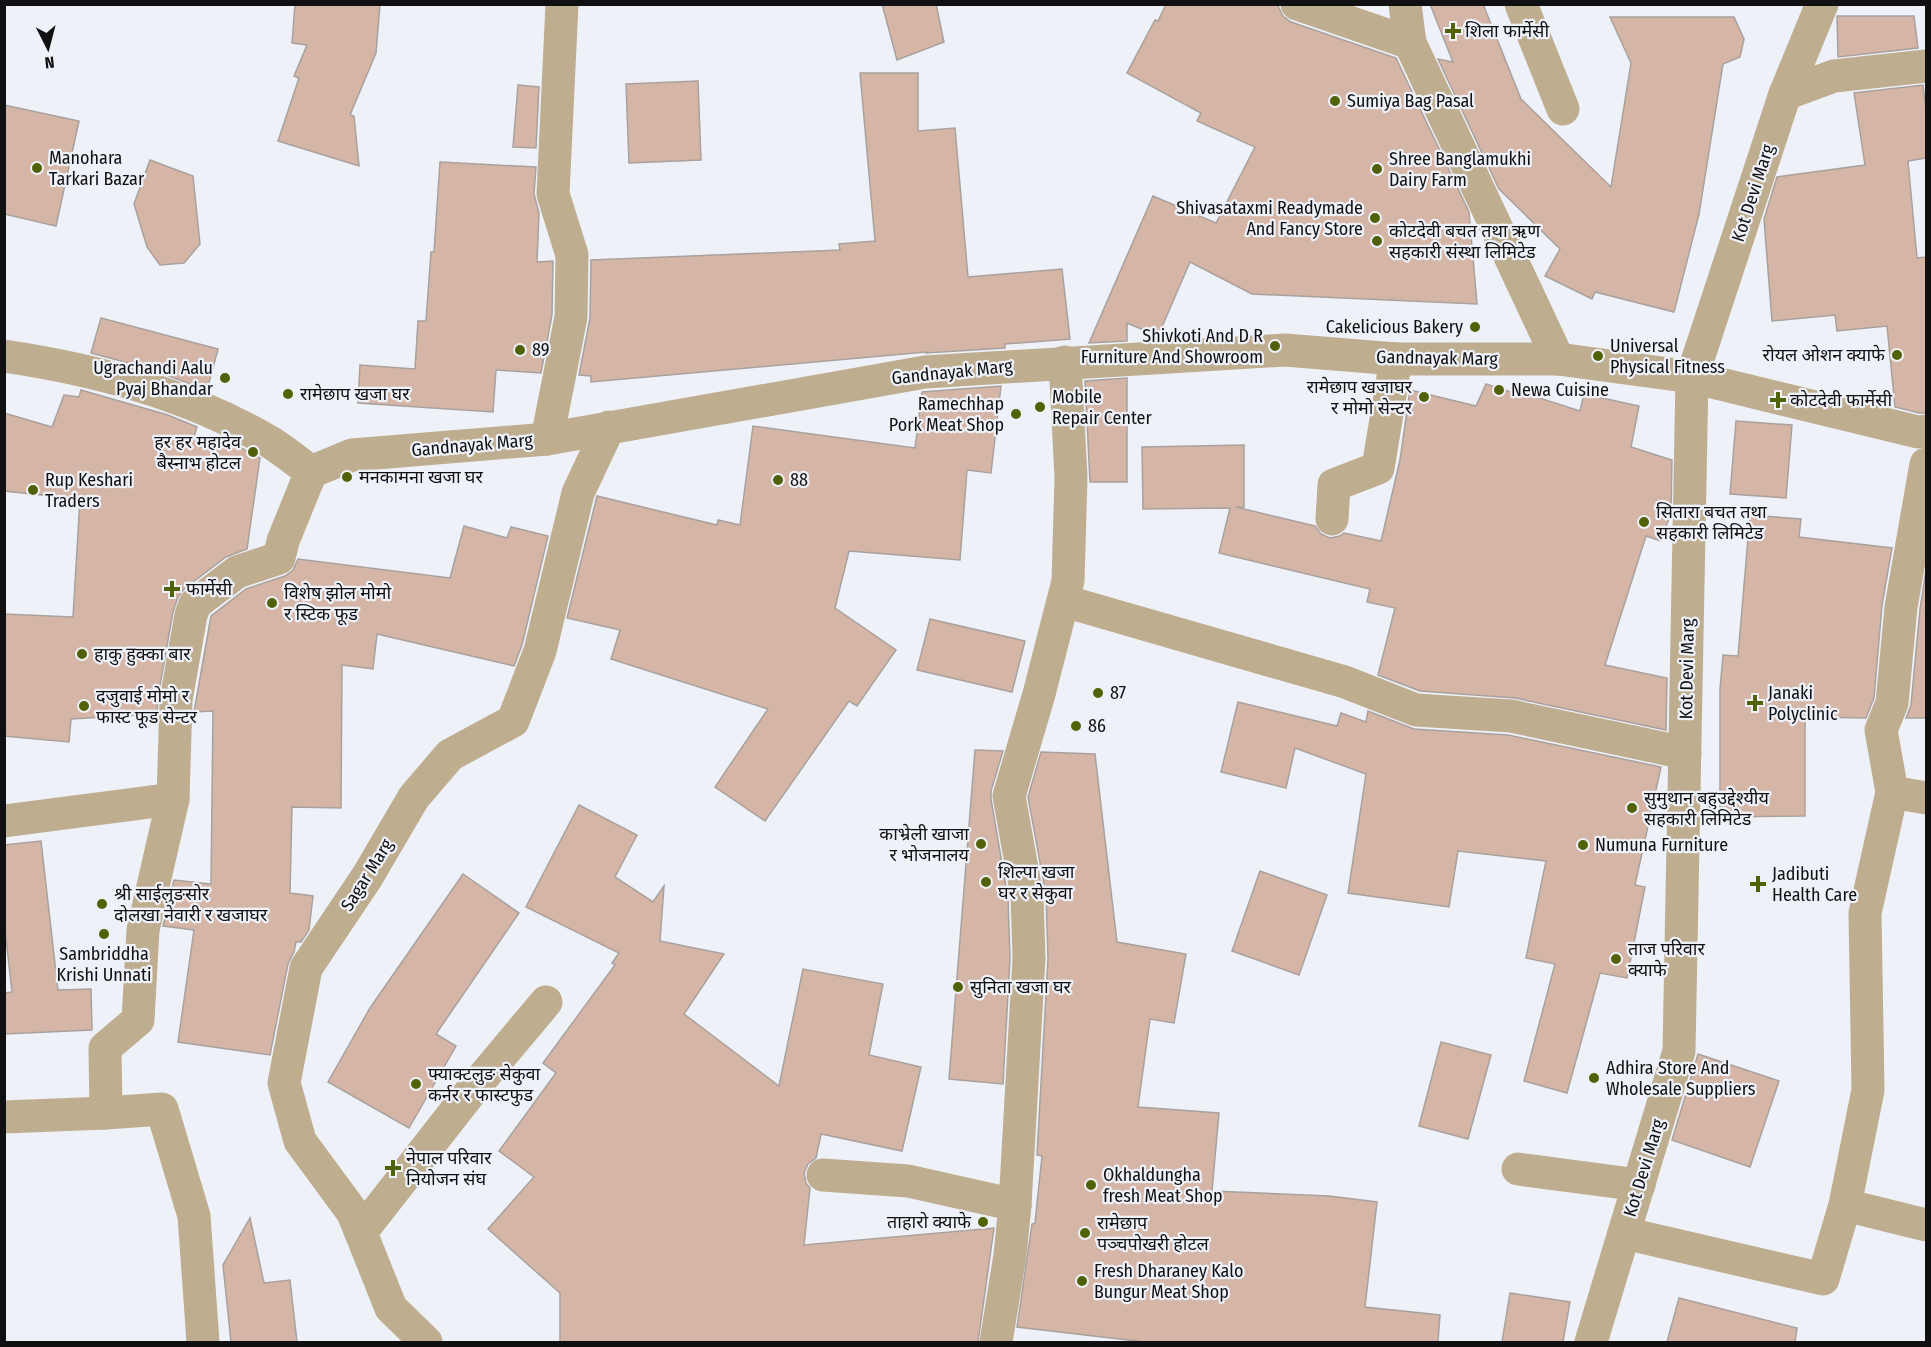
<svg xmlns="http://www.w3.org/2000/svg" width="1931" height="1347" font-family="'Fira Sans Condensed','Noto Sans Devanagari',sans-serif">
<rect width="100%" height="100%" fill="#eff1f9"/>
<g fill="#d5b5a6" stroke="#a9a19d" stroke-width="1.5">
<path d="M295 4H380L376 53 350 115 354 116 359 166 278 141 299 78 294 76 307 45 292 43Z"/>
<path d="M882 4H936L944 42 897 60Z"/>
<path d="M1166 4H1277L1283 16 1291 22 1396 58 1469 212 1477 304 1252 294 1190 262 1158 336 1127 323V341L1089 343 1153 196 1216 223 1255 147 1197 121 1201 113 1127 73 1155 20 1158 21Z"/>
<path d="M1430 4H1483L1521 99 1611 187 1631 63 1610 17H1734L1744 39 1740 57 1723 64 1699 214 1674 312 1595 292 1592 299 1545 276 1560 249 1499 189 1438 59 1453 62Z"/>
<path d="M1837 16H1914L1918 48 1838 57Z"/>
<path d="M860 73H918V131L955 128 968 277 1062 269 1070 339 1005 344V348L926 353V352L591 382V376L579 375 590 318 591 260 840 250 839 244 875 241Z"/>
<path d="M698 81 701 160 629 163 626 84Z"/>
<path d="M518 85 539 87 536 148 513 147Z"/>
<path d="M1923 85 1926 111V158L1908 161 1917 258 1926 257V413H1919L1895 407 1887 326 1837 331 1835 315 1772 321 1764 219 1777 177 1865 165 1854 93Z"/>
<path d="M4 105 79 121 56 226 4 214Z"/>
<path d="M150 160 193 176 200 244 184 263 160 265 147 247 134 204Z"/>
<path d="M440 162 536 167 534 194 539 213 537 262 553 261 552 315 541 373 496 370 493 412 358 403 360 365 415 369 418 321H426L431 252H434Z"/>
<path d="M101 318 218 349 207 390 147 368 91 353Z"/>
<path d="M1127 378V482H1090L1085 381Z"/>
<path d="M1486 384 1517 394 1518 391 1580 411 1584 394 1639 406 1631 447 1672 460 1671 513 1661 541 1646 536 1605 665 1667 678 1666 730 1515 698 1420 691 1378 675 1395 608 1367 602 1370 589 1219 553 1230 508 1143 509 1142 447 1244 445V507H1236L1315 526 1321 534 1330 538 1340 536 1344 533 1381 541 1400 460 1410 390 1476 406Z"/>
<path d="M1001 386 991 473 967 470 960 560 849 551 835 608 896 650 857 706 849 701 765 821 715 787 768 709 611 659 620 630 567 618 597 496 717 525 718 520 740 525 753 426 915 448 922 392Z"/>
<path d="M81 390 168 415 197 427 194 437 232 443 260 458 247 549 226 557 184 589 178 597 173 612 158 697 157 714 71 719 69 742 4 736V614L73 617 80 499 4 491V413L52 427 64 395 79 397Z"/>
<path d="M1736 421 1792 425 1786 498 1730 494Z"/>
<path d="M1750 515 1801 519 1799 537 1892 548 1882 605 1874 698 1866 718 1805 717V816L1720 817V689L1723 655 1738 656Z"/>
<path d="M464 526 507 538 511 527 548 536 522 645 514 666 377 634 373 669 342 665 341 808 292 807 290 893 313 896 309 930 301 942H296L294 952 288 964 270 1055 178 1042 194 930 163 926 174 880 211 884 213 711 194 712 211 616 246 589 285 576 293 570 298 559 450 578Z"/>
<path d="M1926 570V718H1906L1911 705 1920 609Z"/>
<path d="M930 619 1025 641 1012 692 917 670Z"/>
<path d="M1238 702 1337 726 1341 713 1366 722 1368 711 1414 729 1508 735 1661 767 1635 885 1645 887 1627 978 1600 973 1567 1093 1524 1081 1555 964 1526 958 1546 861 1458 851 1449 907 1348 893 1366 774 1295 748 1286 788 1221 772Z"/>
<path d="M975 750 1003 751 991 791V799L1008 898 1010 958 1003 1084 949 1079Z"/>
<path d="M1041 752 1095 754 1117 942 1186 954 1174 1023 1150 1019 1138 1107 1219 1113 1212 1191 1329 1196 1377 1202 1365 1307 1440 1315 1438 1342H1145L1017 1327 1032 1224 1035 1223 1042 1156 1037 1155 1048 959 1046 895 1028 797Z"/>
<path d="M579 805 637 835 615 877 653 902 664 886 660 941 724 954 684 1014 779 1086 803 969 883 984 869 1055 921 1067 902 1151 821 1134 816 1158 808 1164 804 1173 806 1183 810 1188 804 1245 994 1228 978 1342H560V1293L488 1229 534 1177 499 1151 556 1073 543 1063 615 965 612 963 619 953 526 907Z"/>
<path d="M41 841 58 990 91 989 92 1030 4 1034V993L12 992 4 921V845Z"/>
<path d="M1260 871 1327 895 1299 975 1232 951Z"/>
<path d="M463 874 519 913 436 1034 456 1046 409 1128 328 1082 370 1008Z"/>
<path d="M1441 1042 1491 1055 1468 1139 1419 1126Z"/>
<path d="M1698 1054 1779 1081 1750 1167 1672 1140Z"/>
<path d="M250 1218 264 1283 290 1280 297 1342H231L223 1265Z"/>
<path d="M1510 1293 1570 1302 1563 1342H1502Z"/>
<path d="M1679 1298 1797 1328 1795 1342H1667Z"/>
</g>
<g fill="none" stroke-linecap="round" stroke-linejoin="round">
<g stroke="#beae8f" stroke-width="33">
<path d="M1297 4 1410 43"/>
<path d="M1405 4 1410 43 1558 359"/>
<path d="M1521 4 1563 109"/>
<path d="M1785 94 1834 76 1926 66"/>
<path d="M4 356C98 370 188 394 270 442 284 451 298 462 311 472L352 455 547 439 925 372 1285 350 1396 359H1558L1692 377 1918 432 1926 431"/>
<path d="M547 439 571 317 572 255 553 194 562 4"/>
<path d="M1926 464 1901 607 1892 703 1881 730 1892 792 1926 798"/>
<path d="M1332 519 1334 485 1378 468 1396 359"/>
<path d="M1064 601 1345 682 1416 710 1511 716 1685 753"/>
<path d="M4 821 173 799"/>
<path d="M4 1117 106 1113"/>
<path d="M1518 1169 1639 1185"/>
<path d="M823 1175 908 1181 1015 1205"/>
<path d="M1845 1205 1868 1090 1865 913 1892 792"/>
<path d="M361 1232 473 1089 546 1002"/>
<path d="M1624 1233 1823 1279 1845 1205 1926 1225"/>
<path d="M203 1342 194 1216 162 1109 106 1113 105 1048 138 1020 143 930 173 799 176 700 191 615 195 604 237 572 279 558 283 541 311 472"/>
<path d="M426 1342 391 1308 353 1213 300 1141 284 1083 306 968 367 877 414 797 450 755 513 721 540 651 578 493 609 427"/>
<path d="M996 1342 1010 1255 1015 1205 1029 958 1027 896 1009 796 1039 694 1068 581 1071 477 1065 362"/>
<path d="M1591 1342 1679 1051 1692 377 1785 94 1822 4"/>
</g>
</g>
<g fill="#516106" stroke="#eff1f9" stroke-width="2">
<path d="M1450 22h6v6h6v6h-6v6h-6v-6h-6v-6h6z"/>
<circle cx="1335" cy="101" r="6"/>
<circle cx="37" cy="168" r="6"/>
<circle cx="1377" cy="169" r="6"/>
<circle cx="1375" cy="218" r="6"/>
<circle cx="1377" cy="241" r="6"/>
<circle cx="1475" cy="327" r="6"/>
<circle cx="1275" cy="346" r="6"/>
<circle cx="520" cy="350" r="6"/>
<circle cx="1897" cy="355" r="6"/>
<circle cx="1598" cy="356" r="6"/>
<circle cx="225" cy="378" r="6"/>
<circle cx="1499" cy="390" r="6"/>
<circle cx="288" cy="394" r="6"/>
<circle cx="1424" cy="397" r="6"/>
<path d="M1775 391h6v6h6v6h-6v6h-6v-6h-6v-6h6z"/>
<circle cx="1040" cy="407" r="6"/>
<circle cx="1016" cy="414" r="6"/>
<circle cx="253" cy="452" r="6"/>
<circle cx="347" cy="477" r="6"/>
<circle cx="778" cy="480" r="6"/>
<circle cx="33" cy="490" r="6"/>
<circle cx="1644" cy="522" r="6"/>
<path d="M169 580h6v6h6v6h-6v6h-6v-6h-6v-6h6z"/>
<circle cx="272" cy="603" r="6"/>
<circle cx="82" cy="654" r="6"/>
<circle cx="1098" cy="693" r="6"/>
<path d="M1752 694h6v6h6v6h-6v6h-6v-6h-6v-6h6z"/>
<circle cx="84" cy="706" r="6"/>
<circle cx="1076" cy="726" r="6"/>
<circle cx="1632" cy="808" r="6"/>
<circle cx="981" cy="844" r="6"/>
<circle cx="1583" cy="845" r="6"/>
<circle cx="986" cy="882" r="6"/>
<path d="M1755 875h6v6h6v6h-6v6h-6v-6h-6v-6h6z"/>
<circle cx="102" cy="904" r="6"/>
<circle cx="104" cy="934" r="6"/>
<circle cx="1616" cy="959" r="6"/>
<circle cx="958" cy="987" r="6"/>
<circle cx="1594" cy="1078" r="6"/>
<circle cx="416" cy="1084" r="6"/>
<path d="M390 1159h6v6h6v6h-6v6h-6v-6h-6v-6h6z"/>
<circle cx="1091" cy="1185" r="6"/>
<circle cx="983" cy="1222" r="6"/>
<circle cx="1085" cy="1233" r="6"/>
<circle cx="1082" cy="1281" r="6"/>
</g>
<g text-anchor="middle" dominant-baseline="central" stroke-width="4.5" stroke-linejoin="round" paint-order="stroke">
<g font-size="18" fill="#101013" stroke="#eff1f9" text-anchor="start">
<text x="1465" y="31">शिला फार्मेसी</text>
<text x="1347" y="101">Sumiya Bag Pasal</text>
<text x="49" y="158">Manohara<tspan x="49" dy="21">Tarkari Bazar</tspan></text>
<text x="1389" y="159">Shree Banglamukhi<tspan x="1389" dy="21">Dairy Farm</tspan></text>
<text x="1363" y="208" text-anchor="end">Shivasataxmi Readymade<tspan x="1363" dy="21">And Fancy Store</tspan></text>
<text x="1389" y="231">कोटदेवी बचत तथा ऋण<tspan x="1389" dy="21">सहकारी संस्था लिमिटेड</tspan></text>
<text x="1463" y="327" text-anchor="end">Cakelicious Bakery</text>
<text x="1263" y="336" text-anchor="end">Shivkoti And D R<tspan x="1263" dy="21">Furniture And Showroom</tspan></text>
<text x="1610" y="346">Universal<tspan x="1610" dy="21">Physical Fitness</tspan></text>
<text x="532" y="350">89</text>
<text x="1885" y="355" text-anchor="end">रोयल ओशन क्याफे</text>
<text x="213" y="368" text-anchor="end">Ugrachandi Aalu<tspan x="213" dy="21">Pyaj Bhandar</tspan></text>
<text x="1412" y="387" text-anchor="end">रामेछाप खजाघर<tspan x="1412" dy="21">र मोमो सेन्टर</tspan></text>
<text x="1511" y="390">Newa Cuisine</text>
<text x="300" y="394">रामेछाप खजा घर</text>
<text x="1052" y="397">Mobile<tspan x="1052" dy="21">Repair Center</tspan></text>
<text x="1790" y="400">कोटदेवी फार्मेसी</text>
<text x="1004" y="404" text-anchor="end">Ramechhap<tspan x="1004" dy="21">Pork Meat Shop</tspan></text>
<text x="241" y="442" text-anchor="end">हर हर महादेव<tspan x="241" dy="21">बैस्नाभ होटल</tspan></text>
<text x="359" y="477">मनकामना खजा घर</text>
<text x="45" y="480">Rup Keshari<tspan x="45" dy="21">Traders</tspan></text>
<text x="790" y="480">88</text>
<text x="1656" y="512">सितारा बचत तथा<tspan x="1656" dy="21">सहकारी लिमिटेड</tspan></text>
<text x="186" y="589">फार्मेसी</text>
<text x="284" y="593">विशेष झोल मोमो<tspan x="284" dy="21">र स्टिक फूड</tspan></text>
<text x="94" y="654">हाकु हुक्का बार</text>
<text x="1110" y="693">87</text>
<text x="1768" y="693">Janaki<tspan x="1768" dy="21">Polyclinic</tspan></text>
<text x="96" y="696">दजुवाई मोमो र<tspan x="96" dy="21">फास्ट फूड सेन्टर</tspan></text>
<text x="1088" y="726">86</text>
<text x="1644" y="798">सुमुथान बहुउद्देश्यीय<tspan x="1644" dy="21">सहकारी लिमिटेड</tspan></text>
<text x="969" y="834" text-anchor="end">काभ्रेली खाजा<tspan x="969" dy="21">र भोजनालय</tspan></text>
<text x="1595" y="845">Numuna Furniture</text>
<text x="998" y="872">शिल्पा खजा<tspan x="998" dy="21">घर र सेकुवा</tspan></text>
<text x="1772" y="874">Jadibuti<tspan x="1772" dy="21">Health Care</tspan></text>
<text x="114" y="894">श्री साईलुङसोर<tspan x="114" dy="21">दोलखा नेवारी र खजाघर</tspan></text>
<text x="1628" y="949">ताज परिवार<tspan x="1628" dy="21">क्याफे</tspan></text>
<text x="104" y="954" text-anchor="middle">Sambriddha<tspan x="104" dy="21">Krishi Unnati</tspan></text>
<text x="970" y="987">सुनिता खजा घर</text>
<text x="1606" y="1068">Adhira Store And<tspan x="1606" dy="21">Wholesale Suppliers</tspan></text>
<text x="428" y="1074">फ्याक्टलुङ सेकुवा<tspan x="428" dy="21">कर्नर र फास्टफुड</tspan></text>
<text x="406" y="1158">नेपाल परिवार<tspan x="406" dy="21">नियोजन संघ</tspan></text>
<text x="1103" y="1175">Okhaldungha<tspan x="1103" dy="21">fresh Meat Shop</tspan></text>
<text x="971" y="1222" text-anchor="end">ताहारो क्याफे</text>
<text x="1097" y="1223">रामेछाप<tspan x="1097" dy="21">पञ्चपोखरी होटल</tspan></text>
<text x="1094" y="1271">Fresh Dharaney Kalo<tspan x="1094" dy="21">Bungur Meat Shop</tspan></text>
</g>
<g font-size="18" fill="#101013" stroke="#eff1f9">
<text transform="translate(1753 193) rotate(-72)">Kot Devi Marg</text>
<text transform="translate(1437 358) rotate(1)">Gandnayak Marg</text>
<text transform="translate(952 372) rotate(-6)">Gandnayak Marg</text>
<text transform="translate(472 445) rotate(-5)">Gandnayak Marg</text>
<text transform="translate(1687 669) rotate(-89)">Kot Devi Marg</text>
<text transform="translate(367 875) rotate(-58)">Sagar Marg</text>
<text transform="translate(1644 1168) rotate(-73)">Kot Devi Marg</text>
</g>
</g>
<rect width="1931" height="1347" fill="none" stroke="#101013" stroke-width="12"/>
<g transform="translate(48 48) rotate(174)" stroke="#eff1f9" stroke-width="4.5" paint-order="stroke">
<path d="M0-4.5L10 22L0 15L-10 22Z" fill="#101013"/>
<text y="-9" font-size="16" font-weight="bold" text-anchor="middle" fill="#101013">N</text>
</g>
</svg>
